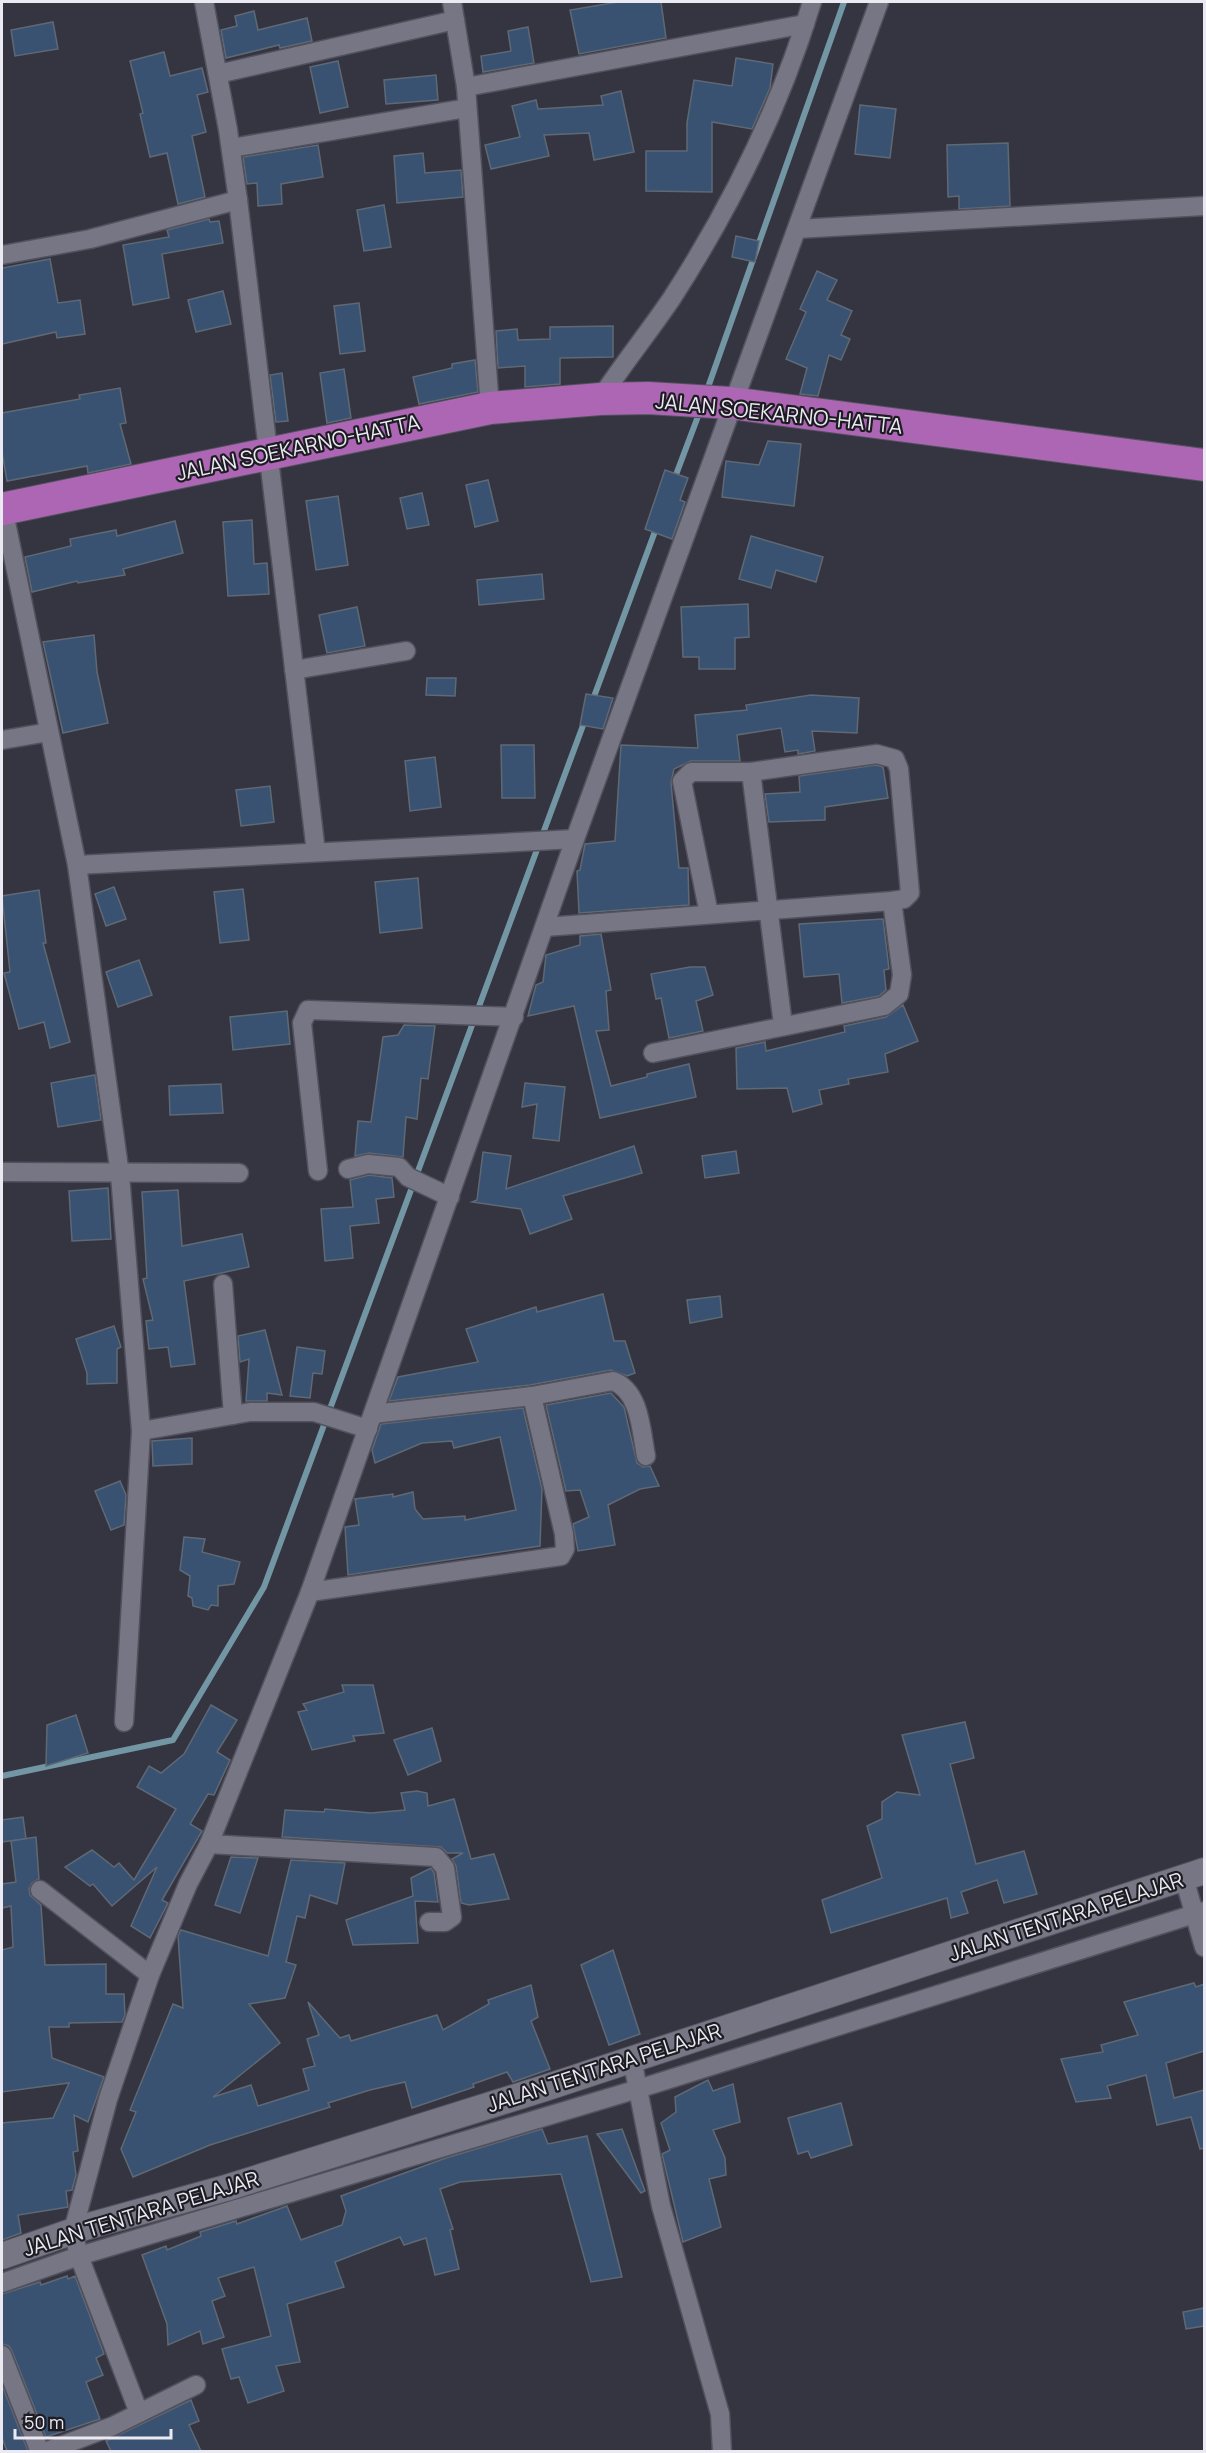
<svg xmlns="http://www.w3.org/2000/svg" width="1206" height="2453" font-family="Manrope,sans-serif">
<rect width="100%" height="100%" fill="#353441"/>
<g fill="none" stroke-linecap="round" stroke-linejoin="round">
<g stroke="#7396a4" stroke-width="6">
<path d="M706 393 844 2"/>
<path d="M674 480 700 411"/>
<path d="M592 702 657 526"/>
<path d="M2 1776 173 1740 264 1587 585 720"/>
</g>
</g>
<g fill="#3a5271" stroke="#5e6975" stroke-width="1.5">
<path d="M618 2H661L666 38 579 54 570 10Z"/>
<path d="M254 11 258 30 307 18 312 41 280 48 279 45 226 58 221 30 237 26 235 16Z"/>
<path d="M53 22 58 49 15 56 11 30Z"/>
<path d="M528 27 534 63 483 72 481 56 511 51 508 31Z"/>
<path d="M164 52 170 76 202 68 208 92 197 95 206 132 192 136 205 197 178 204 167 153 150 157 140 114 143 113 130 61Z"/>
<path d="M736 58 773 64 770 88 752 129 712 122V192L646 191V151H687V123L694 80 732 86Z"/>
<path d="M338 61 348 107 320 113 310 67Z"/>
<path d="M436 75 438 100 386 104 384 80Z"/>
<path d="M621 91 634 152 594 160 589 133 544 135 549 156 491 169 485 145 520 137 512 106 536 100 538 109 603 105 601 96Z"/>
<path d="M860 105 896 109 890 158 855 154Z"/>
<path d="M1008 143 1010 206 959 209V196L948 197 947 145Z"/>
<path d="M318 145 323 177 281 184 282 204 258 206 257 183 247 184 243 157Z"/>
<path d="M423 153 425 173 461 170 463 197 397 203 394 156Z"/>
<path d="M384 205 391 247 364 251 357 210Z"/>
<path d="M209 219 210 222 219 221 223 243 162 254 169 298 133 305 123 245 169 237 167 230Z"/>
<path d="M736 236 759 241 755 262 732 257Z"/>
<path d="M50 259 58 303 80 300 85 334 57 338 56 332 2 344V268Z"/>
<path d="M817 271 837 280 827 300 852 311 841 335 850 339 841 360 829 355 818 396 800 394 807 368 786 359 806 312 800 309Z"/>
<path d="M223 291 231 324 196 332 188 300Z"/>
<path d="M359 303 365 351 340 354 334 306Z"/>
<path d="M613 326V357L560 358V384L525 387V366L498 368 496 331 517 329 518 340 550 339V327Z"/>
<path d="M475 360 478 392 419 404 413 377 452 368V364Z"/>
<path d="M344 369 351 418 327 423 320 373Z"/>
<path d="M282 373 288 421 276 422 270 375Z"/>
<path d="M120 388 126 423 120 424 131 464 88 473 87 466 7 481 2 452V413L80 399 79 395Z"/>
<path d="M768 441 801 444 794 506 722 497 726 461 759 465Z"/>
<path d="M665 470 688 478 680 500 685 502 672 539 645 529Z"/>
<path d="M488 480 498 521 475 527 466 485Z"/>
<path d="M422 493 429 525 407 529 400 498Z"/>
<path d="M338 496 348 565 316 570 306 501Z"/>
<path d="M252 520 254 564 267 563 269 594 228 596 223 522Z"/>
<path d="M175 521 183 553 123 569 125 575 78 583 77 581 32 592 25 557 71 546 70 539 116 530 117 536Z"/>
<path d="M751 536 823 557 816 582 776 570 771 588 739 579Z"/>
<path d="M542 574 544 599 479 605 477 580Z"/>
<path d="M748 604 749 637 735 638V669H699V657H683L681 607Z"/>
<path d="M357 607 365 646 327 653 319 615Z"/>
<path d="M94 635 97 672 108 723 63 733 43 642Z"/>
<path d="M427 678H456L455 696 426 695Z"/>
<path d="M586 694 613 698 603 729 580 725Z"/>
<path d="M811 695 859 698 857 733 812 731 815 751 798 754V750L785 752 781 728 737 735 740 761H691L674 769 671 783 679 868H688L689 905 579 913 577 871 580 870 585 844 615 841 621 745 698 748 695 715 747 710 746 705Z"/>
<path d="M501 745H534L535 798H502Z"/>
<path d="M435 757 441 807 410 811 405 761Z"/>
<path d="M876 765 883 767 888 798 825 807V820L769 822 765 794 800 792 799 776Z"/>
<path d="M270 786 274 822 241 826 236 790Z"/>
<path d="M418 878 422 928 380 933 375 882Z"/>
<path d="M114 887 126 919 106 926 95 894Z"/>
<path d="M243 889 249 940 220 943 214 892Z"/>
<path d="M39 890 46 943H43L70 1042 50 1048 44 1022 19 1029 4 973 10 972 2 896Z"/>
<path d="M883 919 889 969 884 970 886 990 879 996 842 1003 839 974 804 977 799 924Z"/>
<path d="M601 934 611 990 606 991 609 1030 596 1031 611 1086 647 1077V1074L689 1064 696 1097 600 1118 574 1006 528 1016 536 985 543 982 546 955 580 945V936Z"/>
<path d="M139 960 152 995 118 1007 106 972Z"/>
<path d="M690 967H705L713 995 696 1001 703 1031 669 1038 661 998 656 999 651 974Z"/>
<path d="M903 1005 918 1041 885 1054 888 1072 848 1079 849 1084 819 1090 822 1104 793 1112 787 1088 737 1089 736 1048 765 1042 766 1051 845 1032 844 1026 886 1017Z"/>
<path d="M287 1011 290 1044 233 1050 230 1017Z"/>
<path d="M404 1025 435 1026 428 1079 421 1078 417 1119 406 1117 403 1157 369 1153 355 1156 358 1121 371 1122 383 1037 398 1035Z"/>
<path d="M95 1075 101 1120 58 1127 51 1083Z"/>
<path d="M525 1083 565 1087 559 1141 533 1138 537 1104 522 1107Z"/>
<path d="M221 1084 223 1113 170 1115 169 1086Z"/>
<path d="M634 1146 642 1173 563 1196 572 1219 530 1234 521 1209 472 1202 477 1200 483 1152 511 1156 506 1189Z"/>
<path d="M736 1151 739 1173 705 1178 702 1156Z"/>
<path d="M369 1175 392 1178 394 1197 376 1199 379 1223 350 1226 353 1258 325 1261 321 1209 353 1207 350 1180Z"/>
<path d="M108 1188 111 1239 72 1241 69 1191Z"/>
<path d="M178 1190 182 1246 242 1234 249 1267 184 1281 195 1364 171 1367 168 1347 149 1349 146 1321 153 1320 143 1279 147 1278 142 1192Z"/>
<path d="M603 1294 614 1341H625L635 1373 627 1376 611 1370 530 1385 389 1401 398 1377 478 1362 466 1329 536 1307 537 1312Z"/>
<path d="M720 1296 722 1317 690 1323 687 1300Z"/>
<path d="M114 1326 121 1347 117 1349V1383L87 1384V1373L76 1339Z"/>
<path d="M265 1330 282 1395 267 1393V1401H246L249 1359 240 1362 238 1336Z"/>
<path d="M297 1347 325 1351 322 1374 313 1373 310 1398 290 1396Z"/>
<path d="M611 1393 624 1407 637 1463 643 1467 650 1466 659 1486 640 1489 608 1505 615 1545 578 1551 573 1524 589 1517 580 1490 566 1491 546 1405Z"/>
<path d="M523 1408 542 1489 540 1546 348 1575 345 1527 359 1525 355 1499 393 1494V1497L413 1492 415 1509 423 1519 465 1516V1520L516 1510 500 1437 454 1448 452 1441 422 1443 375 1463 372 1450 381 1424Z"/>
<path d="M192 1438V1464L153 1466 152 1441Z"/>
<path d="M120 1481 126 1495 124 1525 111 1530 95 1491Z"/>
<path d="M184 1537 205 1539 202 1552 240 1562 234 1584 218 1586V1606L211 1605 208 1610 193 1606 192 1598 188 1596 190 1576 180 1570Z"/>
<path d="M342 1685H373L384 1733 353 1736 355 1741 312 1750 298 1712 307 1710 303 1704 344 1692Z"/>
<path d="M211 1705 237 1720 217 1752 230 1760 214 1795 208 1794 190 1824 202 1831 162 1900 168 1903 150 1938 131 1926 157 1867 112 1906 93 1884 90 1886 65 1867 92 1850 114 1867 119 1863 134 1880 176 1809 137 1787 149 1766 161 1773 184 1754Z"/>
<path d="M76 1715 88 1753 46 1766 47 1725Z"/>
<path d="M965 1722 974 1758 950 1764 976 1864 1024 1851 1037 1894 1004 1903 997 1880 961 1892 968 1913 951 1918 947 1898 831 1933 822 1900 882 1878 867 1826 882 1819V1802L897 1792 920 1795 902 1735Z"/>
<path d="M432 1728 441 1761 408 1775 394 1740Z"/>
<path d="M417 1791 427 1793 428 1806 454 1799 471 1859 494 1854 509 1899 469 1905 461 1903 456 1866 452 1859 463 1853H447L441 1847 282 1837 285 1810 324 1812 325 1809 371 1813 405 1810 401 1793Z"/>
<path d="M23 1817 26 1839 2 1842V1820Z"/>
<path d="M36 1837 39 1879 32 1883 29 1889 30 1895 41 1905 45 1965 106 1964V1994H124L125 2015 122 2022 69 2023V2027H49L52 2058 104 2077 88 2122 74 2115 78 2151 73 2152 76 2175 72 2190 66 2191 68 2207 18 2215 21 2233 2 2240V2123L53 2118 69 2083 2 2092V1950L13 1947 11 1906 2 1908V1884L16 1882 11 1841Z"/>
<path d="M231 1857 258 1858 240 1913 215 1905Z"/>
<path d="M291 1860 345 1863 337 1904 310 1895 305 1918 297 1916 286 1962 296 1965 285 1998 249 2004 280 2043 213 2097 251 2085 258 2106 309 2090 303 2069 315 2066 307 2039 319 2035 308 2002 340 2038 349 2035 351 2041 437 2015 443 2030 489 2004 488 2000 531 1985 538 2017 531 2021 550 2069 513 2082 507 2072 473 2084 474 2087 412 2108 405 2082 370 2090 328 2103 330 2107 210 2145 133 2177 121 2149 136 2112 130 2110 173 2004 183 2008 178 1936 181 1930 268 1956Z"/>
<path d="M431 1868 434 1873 438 1902 415 1901 418 1943 353 1945 346 1920 413 1896 411 1878Z"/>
<path d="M613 1950 640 2034 609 2045 581 1965Z"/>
<path d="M1194 1983 1196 1987 1204 1984V2051L1166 2063 1174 2098 1204 2090V2148L1200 2149 1191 2117 1157 2125 1146 2075 1107 2086 1111 2098 1076 2102 1061 2059 1103 2052 1101 2045 1138 2035 1124 2002Z"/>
<path d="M708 2080 713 2091 733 2084 740 2122 713 2130 725 2158 726 2175 709 2179 721 2227 683 2242 662 2154 670 2150 661 2123 676 2112 675 2097Z"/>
<path d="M841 2103 852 2145 811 2158 808 2151 798 2154 788 2118Z"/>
<path d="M542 2129 548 2144 587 2136 622 2277 591 2282 561 2174 460 2182 440 2189 453 2229 450 2230 459 2269 435 2275 426 2238 404 2245 400 2237 335 2262 344 2287 287 2304 300 2362 276 2366 284 2391 248 2403 239 2377 231 2379 222 2349 271 2336 254 2267 218 2278 225 2296 212 2301 224 2337 203 2344 200 2331 168 2345 167 2324 142 2255 166 2246 167 2250 201 2236 200 2232 236 2221 237 2224 287 2206 301 2240 342 2225 346 2211 341 2196 446 2158Z"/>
<path d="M622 2129 645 2191 641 2193 597 2134Z"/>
<path d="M67 2276 68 2279 75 2276 104 2354 96 2358 103 2375 86 2382 100 2419 46 2437 12 2351 9 2346 2 2344V2294L40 2282 41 2285Z"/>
<path d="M1204 2308V2326L1186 2329 1183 2312Z"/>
<path d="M2 2385 28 2451H7L2 2438Z"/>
<path d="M191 2400 199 2421 189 2425 201 2451H111L106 2441Z"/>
</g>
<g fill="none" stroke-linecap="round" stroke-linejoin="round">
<defs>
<g id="street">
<path d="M204 2 228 130 238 200 316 852"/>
<path d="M452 2 466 87 490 408"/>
<path d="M218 74 455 20"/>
<path d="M466 87 805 24"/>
<path d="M231 148 467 108"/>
<path d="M797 229 1204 206"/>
<path d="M2 255 90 239 238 200"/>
<path d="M600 399C623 364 649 332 672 298 732 205 780 108 812 2"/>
<path d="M2 503 77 865 120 1175 141 1431 124 1722"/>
<path d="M294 670 406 651"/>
<path d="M2 740 49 732"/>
<path d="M751 772 783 1025"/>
<path d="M77 865 575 839"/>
<path d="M545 927 892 901"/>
<path d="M653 1053 884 1006 899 994 902 975 892 901 904 899 910 893 899 769 895 759 877 754 751 772H691L682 781 709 914"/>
<path d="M348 1169 368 1164 399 1167 408 1177 450 1197"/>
<path d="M318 1171 302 1023 308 1010 514 1017"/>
<path d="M2 1172 239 1173"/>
<path d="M223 1284 233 1415"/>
<path d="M373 1414 532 1396 613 1381C640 1391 641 1430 646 1456"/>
<path d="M141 1431 250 1412H314L368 1429"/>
<path d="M310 1592 561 1556 565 1549 564 1534 532 1396"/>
<path d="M209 1844 436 1857 445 1868 452 1917 445 1922H429"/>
<path d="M1184 1878 1204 1947"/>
<path d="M40 1890 150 1975"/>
<path d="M632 2059 661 2206 720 2414 722 2452"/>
<path d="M2 2283 79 2256 638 2089 1204 1911"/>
<path d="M2 2355 40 2452"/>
<path d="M139 2413 79 2256 73 2231 108 2099 150 1975 188 1884 209 1844 310 1592 575 839 879 2"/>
<path d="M45 2452 113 2426 196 2385"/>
</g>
<path id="secondary" d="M2 2256 85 2227 226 2188 545 2088 1204 1871"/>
<path id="highway" d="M2 509 490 408 600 399 648 398 731 403 1204 465"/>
</defs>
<use href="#street" stroke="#52515d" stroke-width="21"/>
<use href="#secondary" stroke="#52515d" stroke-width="28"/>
<use href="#highway" stroke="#52515d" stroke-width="34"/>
<use href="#street" stroke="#777685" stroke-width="18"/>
<use href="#secondary" stroke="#777685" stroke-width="26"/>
<use href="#highway" stroke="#ac66b4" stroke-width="32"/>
</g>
<g text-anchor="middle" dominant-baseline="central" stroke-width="4.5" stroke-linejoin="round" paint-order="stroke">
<g font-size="21" fill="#ebeaf3" stroke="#1d1c22">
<text transform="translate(779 413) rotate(6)">JALAN SOEKARNO-HATTA</text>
<text transform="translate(298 447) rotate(-12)">JALAN SOEKARNO-HATTA</text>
<text transform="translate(1066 1916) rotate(-18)">JALAN TENTARA PELAJAR</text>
<text transform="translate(604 2067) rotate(-18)">JALAN TENTARA PELAJAR</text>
<text transform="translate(141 2213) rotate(-17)">JALAN TENTARA PELAJAR</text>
</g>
</g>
<rect width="1206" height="2453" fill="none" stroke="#ebeaf3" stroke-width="6"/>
<path d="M15 2429v9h156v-9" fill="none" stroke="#ebeaf3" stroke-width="3"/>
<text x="24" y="2429" font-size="18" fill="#ebeaf3" stroke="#1d1c22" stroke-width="4.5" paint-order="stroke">50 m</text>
</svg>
